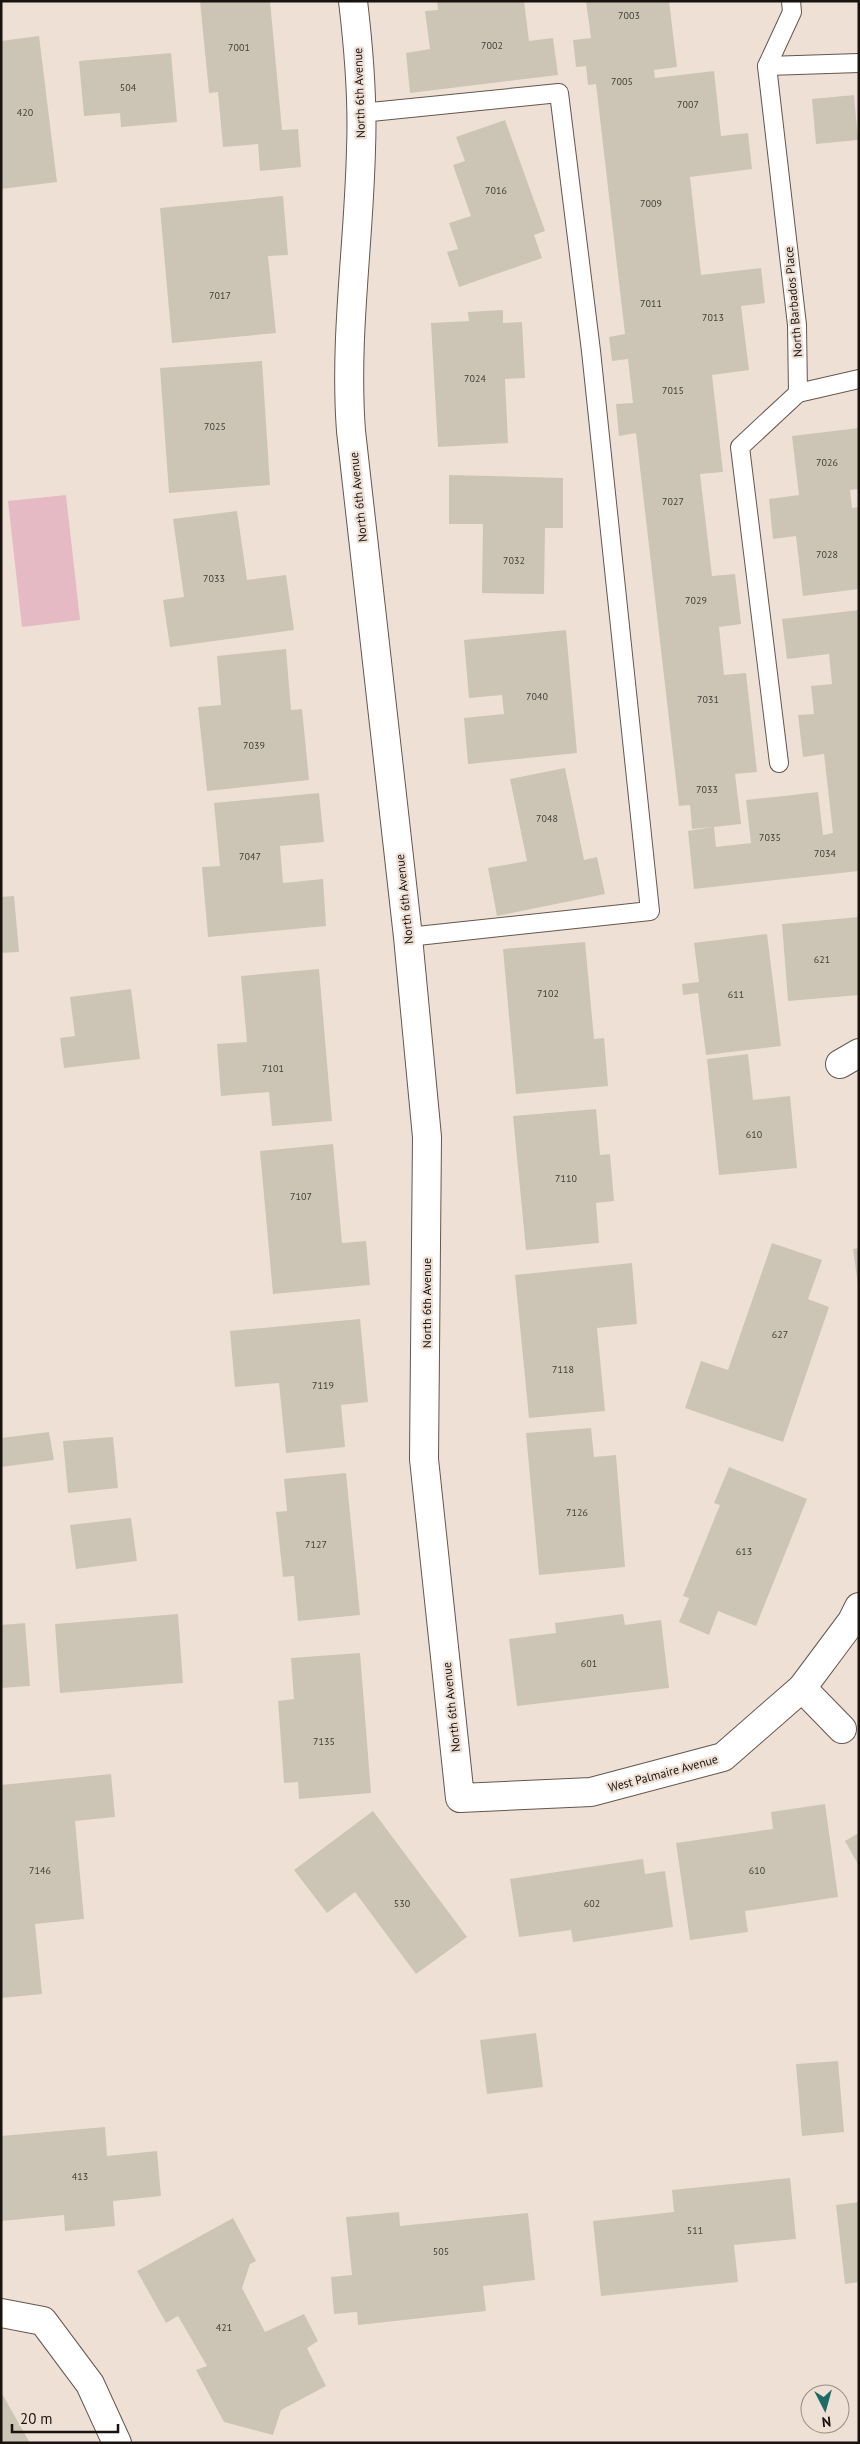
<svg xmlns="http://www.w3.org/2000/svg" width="860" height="2444" font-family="'PT Sans',sans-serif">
<rect width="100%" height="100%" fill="#efe0d5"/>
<path fill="#e6bac4" d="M66 495 80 620 22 627 8 501Z"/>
<g fill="#ccc5b5">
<path d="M200 1H270L282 130 298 129 301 167 260 171 258 144 223 147 218 92 209 93Z"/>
<path d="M437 1H524L529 41 553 38 558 75 410 93 406 53 430 49 425 11 438 10Z"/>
<path d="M586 1H669L677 67 654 70 655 78 714 71 721 136 748 133 752 169 690 177 701 275 761 268 765 303 741 306 749 370 712 375 723 472 700 474 712 576 735 574 741 624 719 627 724 675 746 673 757 772 735 774 741 824 714 827 716 847 751 843 746 800 784 796 818 792 823 835 833 833 824 754 803 757 798 715 814 714 811 686 832 684 829 654 787 659 782 619 859 610V871L694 889 688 831 712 827 692 829 690 805 679 806 636 433 619 436 616 404 633 403 628 359 612 361 609 337 625 334 596 84 588 85 586 66 576 67 573 40 591 38Z"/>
<path d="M39 36 57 182 1 189V41Z"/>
<path d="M171 53 177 122 121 127 120 113 84 116 79 61Z"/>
<path d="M854 95 858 140 816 144 812 99Z"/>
<path d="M505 120 545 231 534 235 542 258 459 287 447 252 458 249 449 223 471 216 453 165 465 161 456 137Z"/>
<path d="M283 196 288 255 268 256 276 333 172 343 160 208Z"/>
<path d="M503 310V323L522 322 525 378 505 379 508 443 438 447 431 323 469 321 468 312Z"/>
<path d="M262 361 270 485 169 493 160 368Z"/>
<path d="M859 428V489L850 490 852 508 859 507V589L803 596 796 536 773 539 769 499 799 495 792 436Z"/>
<path d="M449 475 563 478V528H545L544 594 482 593 483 524H449Z"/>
<path d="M237 511 247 580 286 575 294 630 170 647 163 600 184 597 173 519Z"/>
<path d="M566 630 577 753 468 764 464 718 504 714 502 695 469 698 464 640Z"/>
<path d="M286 649 291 710 302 709 309 780 207 791 198 707 221 705 217 656Z"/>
<path d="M565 768 584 860 597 857 605 894 497 916 488 868 527 861 510 779Z"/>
<path d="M319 793 324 842 280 846 283 883 323 879 326 926 208 937 202 867 220 866 214 803Z"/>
<path d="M14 896 19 952 1 953V897Z"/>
<path d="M859 917V995L788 1001 782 924Z"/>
<path d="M767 934 781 1046 706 1055 698 993 683 995 682 984 699 982 694 943Z"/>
<path d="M585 942 594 1039 604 1038 608 1086 516 1094 503 949Z"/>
<path d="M319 969 332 1121 272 1126 269 1092 221 1096 217 1044 247 1042 241 976Z"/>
<path d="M131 989 140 1059 64 1068 60 1038 75 1036 70 997Z"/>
<path d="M748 1054 753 1100 790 1096 797 1168 719 1175 707 1059Z"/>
<path d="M596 1109 600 1155 610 1154 614 1201 596 1203 599 1243 526 1250 513 1116Z"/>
<path d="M333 1144 342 1243 366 1241 370 1285 273 1294 260 1151Z"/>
<path d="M772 1243 822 1260 808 1299 829 1307 783 1442 685 1408 701 1361 728 1370Z"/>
<path d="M859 1248V1285H858L853 1249Z"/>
<path d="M632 1263 637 1324 597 1328 605 1411 529 1418 515 1275Z"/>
<path d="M360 1319 368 1402 341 1405 345 1447 286 1453 279 1383 235 1387 230 1331Z"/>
<path d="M591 1428 594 1457 616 1455 625 1567 539 1575 526 1433Z"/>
<path d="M49 1432 54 1460 1 1467V1438Z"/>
<path d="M113 1437 118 1488 68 1493 63 1441Z"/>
<path d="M729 1467 807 1499 756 1626 718 1611 709 1635 679 1622 689 1598 683 1596 720 1505 714 1503Z"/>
<path d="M346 1473 360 1615 298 1621 294 1576 283 1577 276 1512 287 1511 284 1479Z"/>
<path d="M131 1518 137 1561 76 1569 70 1525Z"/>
<path d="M178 1614 183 1683 60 1693 55 1624Z"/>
<path d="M623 1614 625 1625 661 1620 669 1688 517 1706 509 1639 556 1633 555 1623Z"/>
<path d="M25 1623 30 1686 1 1688V1625Z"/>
<path d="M360 1653 371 1793 299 1799 298 1782 284 1783 278 1701 294 1699 291 1658Z"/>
<path d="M111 1774 115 1817 75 1821 84 1919 35 1924 42 1994 1 1998V1785Z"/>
<path d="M825 1804 838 1897 745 1911 748 1932 690 1940 676 1843 773 1829 771 1812Z"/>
<path d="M373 1811 467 1937 416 1974 355 1892 327 1913 294 1870Z"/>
<path d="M859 1833V1866L845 1841Z"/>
<path d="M643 1859 645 1874 665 1871 673 1927 573 1942 571 1930 519 1937 510 1879Z"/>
<path d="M536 2033 543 2087 487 2094 480 2040Z"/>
<path d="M838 2061 844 2132 802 2136 796 2064Z"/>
<path d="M105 2127 107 2156 157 2151 161 2196 113 2201 115 2226 65 2231 64 2215 1 2221V2136Z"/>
<path d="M790 2178 796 2239 734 2245 738 2282 601 2296 593 2221 674 2212 672 2190Z"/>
<path d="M859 2202V2282L845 2284 836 2205Z"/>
<path d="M399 2212 400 2226 528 2213 535 2280 483 2286 486 2311 358 2325 357 2312 334 2314 331 2277 352 2275 346 2217Z"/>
<path d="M233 2218 256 2261 250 2264 242 2288 265 2332 304 2314 318 2341 307 2348 326 2386 281 2410 273 2435 224 2422 196 2370 207 2366 178 2316 166 2323 137 2271Z"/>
<path d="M1 2392 30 2443H1Z"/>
</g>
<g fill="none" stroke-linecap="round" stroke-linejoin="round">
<defs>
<g id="lane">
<path d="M767 66 859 63"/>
<path d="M361 113 559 93 591 351 650 911 408 937"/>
<path d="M798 393 859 379"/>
<path d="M779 763 740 447 798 393 797 325 767 66 792 12 791 1"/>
</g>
<g id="street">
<path d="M353 1C359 51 363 100 361 149 359 244 344 337 351 431L408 937 427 1137 424 1459 460 1798 591 1792 723 1757 802 1688 852 1621 859 1607"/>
<path d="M840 1064 859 1053"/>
<path d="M802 1688 842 1729"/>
<path d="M1 2313 43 2321 90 2384 117 2443"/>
</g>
</defs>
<use href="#lane" stroke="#64574e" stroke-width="20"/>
<use href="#street" stroke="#64574e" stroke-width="30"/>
<use href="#lane" stroke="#fff" stroke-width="18"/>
<use href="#street" stroke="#fff" stroke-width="28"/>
</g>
<g text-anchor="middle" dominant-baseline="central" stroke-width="4.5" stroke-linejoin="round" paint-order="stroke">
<g font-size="10" fill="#454038">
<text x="629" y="15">7003</text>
<text x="492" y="45">7002</text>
<text x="239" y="47">7001</text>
<text x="622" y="81">7005</text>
<text x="128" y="87">504</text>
<text x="688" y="104">7007</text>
<text x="25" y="112">420</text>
<text x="496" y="190">7016</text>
<text x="651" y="203">7009</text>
<text x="220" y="295">7017</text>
<text x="651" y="303">7011</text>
<text x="713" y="317">7013</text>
<text x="475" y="378">7024</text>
<text x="673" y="390">7015</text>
<text x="215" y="426">7025</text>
<text x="827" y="462">7026</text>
<text x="673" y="501">7027</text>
<text x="827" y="554">7028</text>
<text x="514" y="560">7032</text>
<text x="214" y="578">7033</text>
<text x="696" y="600">7029</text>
<text x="537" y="696">7040</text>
<text x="708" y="699">7031</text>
<text x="254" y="745">7039</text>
<text x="707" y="789">7033</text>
<text x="547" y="818">7048</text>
<text x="770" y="837">7035</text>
<text x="825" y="853">7034</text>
<text x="250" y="856">7047</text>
<text x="822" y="959">621</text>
<text x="548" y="993">7102</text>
<text x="736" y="994">611</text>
<text x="273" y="1068">7101</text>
<text x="754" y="1134">610</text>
<text x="566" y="1178">7110</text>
<text x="301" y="1196">7107</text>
<text x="780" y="1334">627</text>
<text x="563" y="1369">7118</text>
<text x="323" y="1385">7119</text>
<text x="577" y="1512">7126</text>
<text x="316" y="1544">7127</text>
<text x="744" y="1551">613</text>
<text x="589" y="1663">601</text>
<text x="324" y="1741">7135</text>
<text x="40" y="1870">7146</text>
<text x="757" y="1870">610</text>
<text x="402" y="1903">530</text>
<text x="592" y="1903">602</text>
<text x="80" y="2176">413</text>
<text x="695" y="2230">511</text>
<text x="441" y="2251">505</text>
<text x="224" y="2327">421</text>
</g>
<g font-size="12" fill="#18130f" stroke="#efe0d5">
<text transform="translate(359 93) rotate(-92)">North 6th Avenue</text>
<text transform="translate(793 302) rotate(-95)">North Barbados Place</text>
<text transform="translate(358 497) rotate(-96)">North 6th Avenue</text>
<text transform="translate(404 899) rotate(-96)">North 6th Avenue</text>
<text transform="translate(426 1303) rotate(-90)">North 6th Avenue</text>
<text transform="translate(451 1707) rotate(-96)">North 6th Avenue</text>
<text transform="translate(663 1773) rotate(-15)">West Palmaire Avenue</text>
</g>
</g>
<rect width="860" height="2444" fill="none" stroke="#18130f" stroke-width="5"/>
<g transform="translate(825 2409) rotate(174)"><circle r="24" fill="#efe0d5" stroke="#998e86"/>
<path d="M0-4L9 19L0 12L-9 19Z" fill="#1f6b6a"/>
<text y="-8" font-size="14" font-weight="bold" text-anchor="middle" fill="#18130f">N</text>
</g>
<path d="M12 2424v8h106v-8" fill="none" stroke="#18130f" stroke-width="2.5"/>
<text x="20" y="2424" font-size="15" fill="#18130f" stroke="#efe0d5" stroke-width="4" paint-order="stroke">20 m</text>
</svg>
